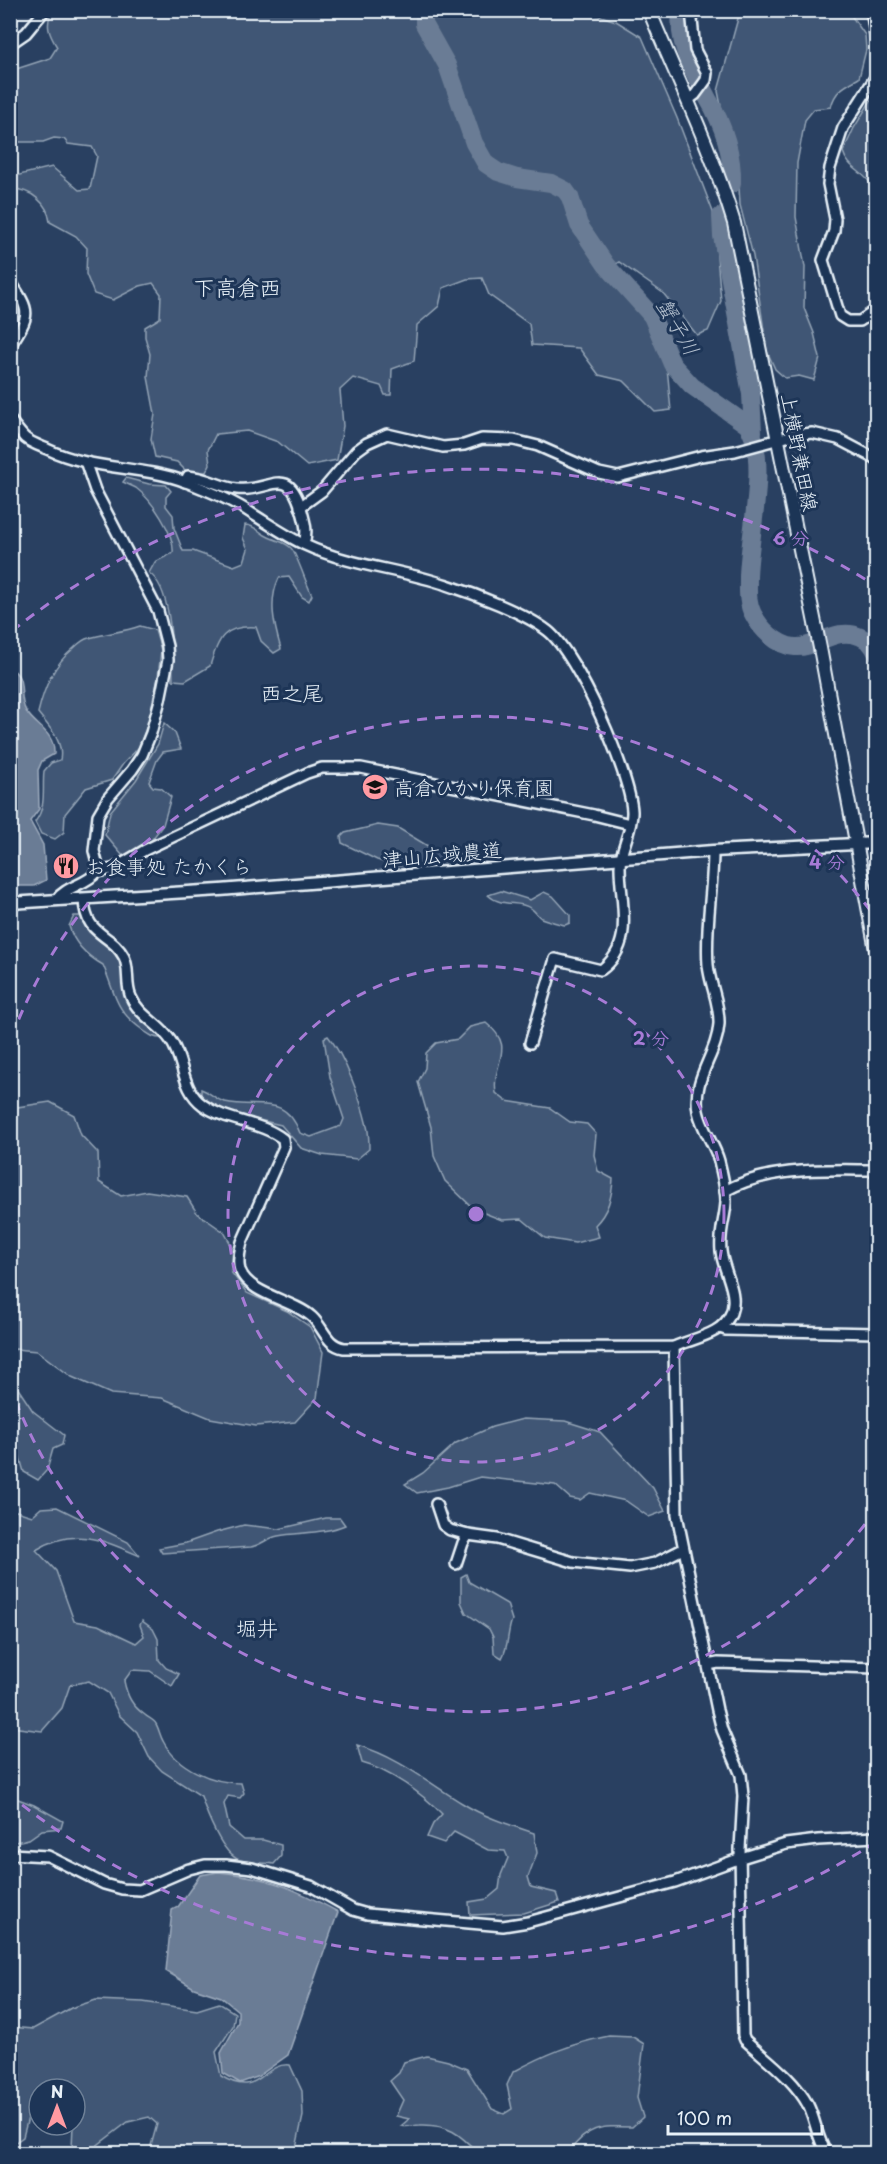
<svg xmlns="http://www.w3.org/2000/svg" width="887" height="2164" font-family="'Playpen Sans','Klee One',sans-serif">
<rect width="100%" height="100%" fill="#294061"/>
<filter id="ink" filterUnits="userSpaceOnUse"><feTurbulence type="fractalNoise" baseFrequency=".0167" numOctaves="2"/><feDisplacementMap in="SourceGraphic" scale="12" xChannelSelector="R" yChannelSelector="G"/><feConvolveMatrix kernelMatrix="1 2 1 2 8 2 1 2 1" color-interpolation-filters="sRGB"/></filter>
<g filter="url(#ink)">
<g fill="#415774" stroke="#94a4b6" stroke-width="1.5">
<path d="M582 10 616 21 642 37 677 118 713 212 721 301 708 331 697 335 663 293 619 262 604 271C628 301 656 324 666 363 669 378 669 395 671 410L655 412 624 381 599 375 579 348 532 345 529 324 489 295 482 278 467 279 443 288 439 306 417 325 414 361 392 369 391 395H385L381 386 353 378 340 390 343 426 337 460 307 466 278 442 247 431 216 434 208 450 210 464 206 472H187L177 462 155 457 151 439 155 414 148 377 150 354 145 337V327L160 318 161 294 153 283 140 286 113 300 94 294 86 274 87 248 76 236 50 222C48 203 31 189 11 189V177L52 167 79 190 90 189 97 156 92 147 68 144 64 139 54 138 43 142H11L10 71 50 58 57 47C49 34 45 25 52 11Z"/>
<path d="M740 11H848L865 35 866 50 859 78C845 86 835 90 831 107L814 109 805 120 797 163 796 217 805 267 804 308 814 333 820 358 814 380 799 376 785 378 775 369 767 351 753 256 740 205 738 170 733 139 721 106 718 91Z"/>
<path d="M876 92V223C869 211 879 199 873 187 864 171 848 169 843 152L854 128Z"/>
<path d="M126 478 149 484 166 485 171 491 166 497V506L173 515 174 528 183 551H193L234 566 244 562 248 549 243 538 245 525C254 525 258 531 265 535 273 540 284 541 291 548 296 552 307 586 312 595L309 601 302 597 289 577 279 578C268 601 274 625 281 649L274 653 261 641 256 627C224 625 218 638 210 666L185 681 173 680C172 653 173 589 149 573L155 562 173 553C175 534 152 500 136 488 132 486 127 484 123 482Z"/>
<path d="M140 626 155 630 161 650 158 678 148 723 139 747 123 764 112 780 86 788 65 814 64 832 55 839 41 834 35 822C47 806 42 790 44 771L51 763 60 760C64 741 49 727 38 713 44 688 53 665 74 648 78 644 83 639 89 638 106 633 123 632 140 626Z"/>
<path d="M164 723 175 733 181 749 163 752 157 760 149 782 153 787 161 788 171 797 163 825 150 842 123 856 105 835 110 812 136 780 158 744Z"/>
<path d="M378 825 398 828 431 848 448 854 472 857 476 860 397 866 377 860 342 843 341 837 345 833Z"/>
<path d="M501 891 530 900 544 892 553 896 570 915V923L565 925C557 923 548 921 541 918 537 915 534 910 530 908 518 900 502 908 488 895Z"/>
<path d="M74 916H82L89 932 113 952 121 963 123 986 128 1001 137 1015 159 1031 161 1038C153 1038 150 1035 144 1031 114 1010 116 995 103 965 87 956 74 944 69 926Z"/>
<path d="M486 1023C518 1048 491 1063 496 1093L506 1101 550 1108 570 1122 587 1124 596 1134 594 1155 598 1171 613 1179C612 1197 608 1212 595 1225L599 1237 575 1243 545 1238 522 1219 502 1220 474 1209 445 1181 434 1156 431 1127 418 1082 425 1068 426 1053 436 1043 458 1039 470 1027Z"/>
<path d="M328 1036C345 1056 361 1100 367 1126 369 1133 369 1142 369 1149L357 1159 322 1155 301 1148 281 1125 233 1114 209 1105 201 1097V1089C210 1092 216 1100 225 1102 259 1110 284 1092 300 1133L311 1137 341 1126 344 1119 330 1077 324 1038Z"/>
<path d="M50 1102 74 1115 81 1135 98 1153 99 1182 121 1196 147 1191 187 1197 197 1213 224 1232 233 1248 231 1272 247 1293 287 1311 310 1327 323 1352 317 1398 295 1422 256 1426 210 1418 162 1398 111 1394 72 1377 37 1351 15 1349 11 1356V1108Z"/>
<path d="M11 1378 33 1411 64 1435 62 1445 53 1449 47 1470 38 1480 24 1472 16 1444 11 1442Z"/>
<path d="M523 1419 565 1421 600 1432 653 1488 665 1511 649 1517 626 1501 590 1493 580 1500 570 1498 555 1485 480 1477 448 1487 417 1493 405 1484 423 1473 456 1443 492 1427Z"/>
<path d="M11 1507 13 1510 32 1516 41 1508 57 1507 128 1542 140 1556C103 1540 74 1526 36 1550L56 1571 74 1621 98 1625 136 1643 144 1636 140 1625 142 1621 153 1629 158 1639 159 1660 166 1668 179 1674 172 1686 150 1671 132 1670 124 1681C127 1696 132 1706 145 1715 148 1718 154 1720 156 1724 159 1729 160 1736 163 1741 177 1768 212 1783 241 1783L244 1793 240 1798 228 1796 224 1804 229 1827 244 1840H263L281 1845V1856L274 1864C263 1863 250 1863 240 1860 222 1855 206 1812 201 1796L162 1771 149 1757 137 1732 119 1715 108 1693 89 1681 70 1685 62 1708 42 1731 11 1727Z"/>
<path d="M326 1518H340L345 1525C324 1534 300 1532 278 1536 267 1538 261 1545 251 1547L162 1553 159 1548 186 1543 217 1532 244 1525 279 1529Z"/>
<path d="M466 1574 469 1582 507 1604 512 1620C507 1632 509 1646 502 1658L494 1653 493 1637 489 1629 466 1613 461 1602V1577Z"/>
<path d="M357 1745C396 1756 428 1782 462 1803 484 1817 510 1825 534 1833L537 1853 528 1877 531 1887 556 1893 559 1902 524 1913 470 1915 469 1902 487 1899 499 1889 501 1875 508 1858 505 1851 488 1850 454 1832 444 1843 427 1837 433 1824 442 1814C423 1794 389 1770 362 1763Z"/>
<path d="M10 1796 34 1805 63 1821 61 1828 42 1830 29 1839 11 1843Z"/>
<path d="M96 2000 143 2002 197 2010 219 2003 235 2013 233 2026 216 2052 221 2076C260 2100 262 2062 290 2065L302 2091 303 2116 295 2153H149L157 2124 149 2117 128 2122 87 2153H78L72 2148 73 2125H75V2089H39V2106H31L23 2137 13 2144 16 2091 20 2074 11 2062V2027L33 2029 71 2008Z"/>
<path d="M609 2036 633 2037 644 2044 637 2098 643 2117 632 2127C599 2126 588 2126 568 2153H478C460 2134 448 2124 420 2125 413 2125 408 2128 401 2126L409 2119 396 2116 403 2100 390 2081 399 2073 404 2062 427 2056 448 2061 467 2069 492 2109 504 2114 512 2109 507 2085 513 2072C546 2054 573 2043 609 2036Z"/>
</g>
<g fill="#6b7c95" stroke="#9dabbd" stroke-width="1.5">
<path d="M10 668C28 678 17 696 26 711 36 727 55 732 54 754L42 761 38 770 39 809 30 821 43 845 46 880 34 886H11Z"/>
<path d="M218 1872C266 1876 296 1889 338 1912L288 2055 257 2077 240 2083 223 2073 221 2053 238 2022V2011L221 1997 194 1988 166 1971 172 1910 178 1907 200 1875Z"/>
</g>
<g fill="none" stroke-linecap="round" stroke-linejoin="round">
<g stroke="#6b7c95" stroke-width="18">
<path d="M429 10 424 17V24L447 65 474 143 486 164 498 172 517 178 551 183 565 190 570 197 579 225 606 265 652 316 672 364 692 386 747 425C770 455 748 540 748 578 748 590 747 603 753 614 760 628 777 646 795 647 816 649 836 625 861 637 869 641 872 644 876 652"/>
<path d="M681 10C677 44 692 68 707 97 723 124 733 153 732 184"/>
<path d="M721 216 722 236 751 394 753 432"/>
</g>
<defs>
<g id="minor">
<path d="M871 10 876 41"/>
<path d="M10 44 26 33 45 10"/>
<path d="M876 76 843 128 830 168 828 184 835 219 834 231 823 260 840 316 848 321H860L876 310"/>
<path d="M687 101 695 95 706 80 707 73 695 50 691 10"/>
<path d="M10 281C31 312 31 314 10 346"/>
<path d="M10 420C15 426 20 433 25 438 31 443 40 446 47 449 93 471 141 465 186 482 207 490 232 500 251 513 269 524 286 536 305 545 350 566 400 569 447 585 475 594 525 613 548 631 577 654 630 773 632 811 633 830 620 848 620 867 620 903 636 944 601 970L555 959 530 1043"/>
<path d="M86 464 95 490 158 611 167 646 168 660 160 700 151 733 142 755 132 770 108 798 98 815 94 851 98 866 97 872"/>
<path d="M185 482 188 476C206 477 220 487 237 489 270 493 287 463 301 508 305 522 308 531 304 544"/>
<path d="M300 507 322 491 356 451 367 443 387 434 443 447 464 445 482 439 514 440 538 446 599 473 618 477 701 456 735 451 794 435 812 433 838 439 876 459"/>
<path d="M84 899C85 937 111 932 124 957 130 969 125 984 131 997 139 1016 160 1024 171 1041 185 1062 181 1089 203 1105 227 1122 260 1121 283 1139L284 1147 242 1242C240 1251 237 1261 240 1270 249 1295 294 1300 312 1317 324 1328 326 1345 344 1348L674 1347C693 1338 723 1335 731 1313 739 1293 723 1271 721 1251 719 1231 725 1220 726 1202 726 1189 722 1174 719 1161 714 1143 702 1130 698 1111 692 1078 717 1055 719 1024 720 1004 710 985 708 965 705 928 713 889 713 851"/>
<path d="M56 900C66 886 86 885 97 872L113 869 145 850 307 773 322 768H361L594 815 630 824"/>
<path d="M725 1191C770 1166 827 1170 876 1170"/>
<path d="M720 1328 726 1330 876 1333"/>
<path d="M674 1347 677 1515 717 1710 722 1730 741 1775 743 1796 740 1849 743 2035 745 2040C767 2060 794 2079 808 2105 816 2121 817 2139 827 2154"/>
<path d="M436 1504 443 1525 450 1530 468 1535 497 1539 573 1562 630 1568 655 1563 683 1549"/>
<path d="M456 1564 463 1543 468 1535"/>
<path d="M708 1665 718 1663 876 1668"/>
<path d="M10 1854 48 1856 104 1884 122 1889 140 1890 189 1869 205 1865H226L252 1868 311 1886 353 1910 367 1914 503 1926 528 1922 675 1882 741 1858 786 1844 818 1840 876 1837"/>
</g>
<path id="tertiary" d="M10 903 220 890 713 851 876 843"/>
<path id="secondary" d="M649 10C678 81 712 150 734 223L820 648 876 950"/>
</defs>
<use href="#minor" stroke="#e8f1f8" stroke-width="14"/>
<use href="#tertiary" stroke="#e8f1f8" stroke-width="15"/>
<use href="#secondary" stroke="#e8f1f8" stroke-width="16"/>
<use href="#minor" stroke="#1d3557" stroke-width="9"/>
<use href="#tertiary" stroke="#1d3557" stroke-width="10"/>
<use href="#secondary" stroke="#1d3557" stroke-width="12"/>
</g>
</g>
<g fill="none" stroke="#a77bd6" stroke-width="3" stroke-dasharray="10 8">
<circle cx="476" cy="1214" r="248"/>
<path d="M876 1510A497 497 0 0 1 12 1392M12 1036A497 497 0 0 1 876 918"/>
<path d="M876 1842A745 745 0 0 1 12 1797M12 631A745 745 0 0 1 876 586"/>
</g>
<defs>
<symbol id="school-disc" viewBox="-11 -11 22 22"><circle r="9.5" fill="#ff9aa2" stroke="#1d3557"/><path d="M0-5L7-2L0 1L-7-2ZM-4 1L0 2.5L4 1V4Q0 6-4 4Z" fill="#111"/></symbol>
<symbol id="restaurant-disc" viewBox="-11 -11 22 22"><circle r="9.5" fill="#ff9aa2" stroke="#1d3557"/><path d="M-5-6h1v4h1v-4h1v4h1v-4h1v5L-1.5 .5V6h-2V.5L-5-1ZM5-6V6H3V1.5H1.5Q1.5-4 5-6Z" fill="#111"/></symbol>
</defs>
<g fill-rule="evenodd">
<use href="#school-disc" x="360" y="772" width="30" height="30"/>
<use href="#restaurant-disc" x="51" y="851" width="30" height="30"/>
</g>
<g text-anchor="middle" dominant-baseline="central" stroke-width="6" stroke-linejoin="round" paint-order="stroke">
<g font-size="20" fill="#e8f1f8" stroke="#1d3557">
<text transform="translate(800 452) rotate(79)">上横野兼田線</text>
<text transform="translate(442 854) rotate(-5)">津山広域農道</text>
</g>
<g font-size="20" fill="#e8f1f8" stroke="#1d3557" text-anchor="start">
<text x="394" y="787">高倉ひかり保育園</text>
<text x="86" y="866">お食事処 たかくら</text>
</g>
<g font-size="21" font-style="italic" fill="#b6c2d0" stroke="#1d3557">
<text transform="translate(679 326) rotate(60)">蟹子川</text>
</g>
<g font-size="21" fill="#e8f1f8" stroke="#1d3557">
<text x="292" y="692">西之尾</text>
<text x="257" y="1627">堀井</text>
</g>
<g font-size="22" fill="#e8f1f8" stroke="#1d3557">
<text x="237" y="286">下高倉西</text>
</g>
</g>
<circle cx="476" cy="1214" r="9" fill="#a77bd6" stroke="#1d3557" stroke-width="3"/>
<g font-size="18" text-anchor="middle" font-weight="bold" fill="#a77bd6" stroke="#1d3557" stroke-width="6" stroke-linejoin="round" paint-order="stroke">
<text x="791" y="545">6 分</text>
<text x="827" y="869">4 分</text>
<text x="651" y="1045">2 分</text>
</g>
<rect width="887" height="2164" fill="none" stroke="#1d3557" stroke-width="36"/>
<rect x="18" y="18" width="851" height="2128" fill="none" stroke="#e8f1f8" stroke-width="2" filter="url(#ink)"/>
<g transform="translate(57 2107)"><circle r="28" fill="#1d3557" stroke="#6e8097" stroke-width="1.5"/>
<path d="M0-4.5L10 22L0 15L-10 22Z" fill="#ff9aa2"/>
<text y="-9" font-size="16" font-weight="bold" text-anchor="middle" fill="#e8f1f8">N</text>
</g>
<path d="M668 2125v9h154v-9" fill="none" stroke="#e8f1f8" stroke-width="3"/>
<text x="677" y="2125" font-size="18" fill="#e8f1f8" stroke="#1d3557" stroke-width="4.5" paint-order="stroke">100 m</text>
</svg>
